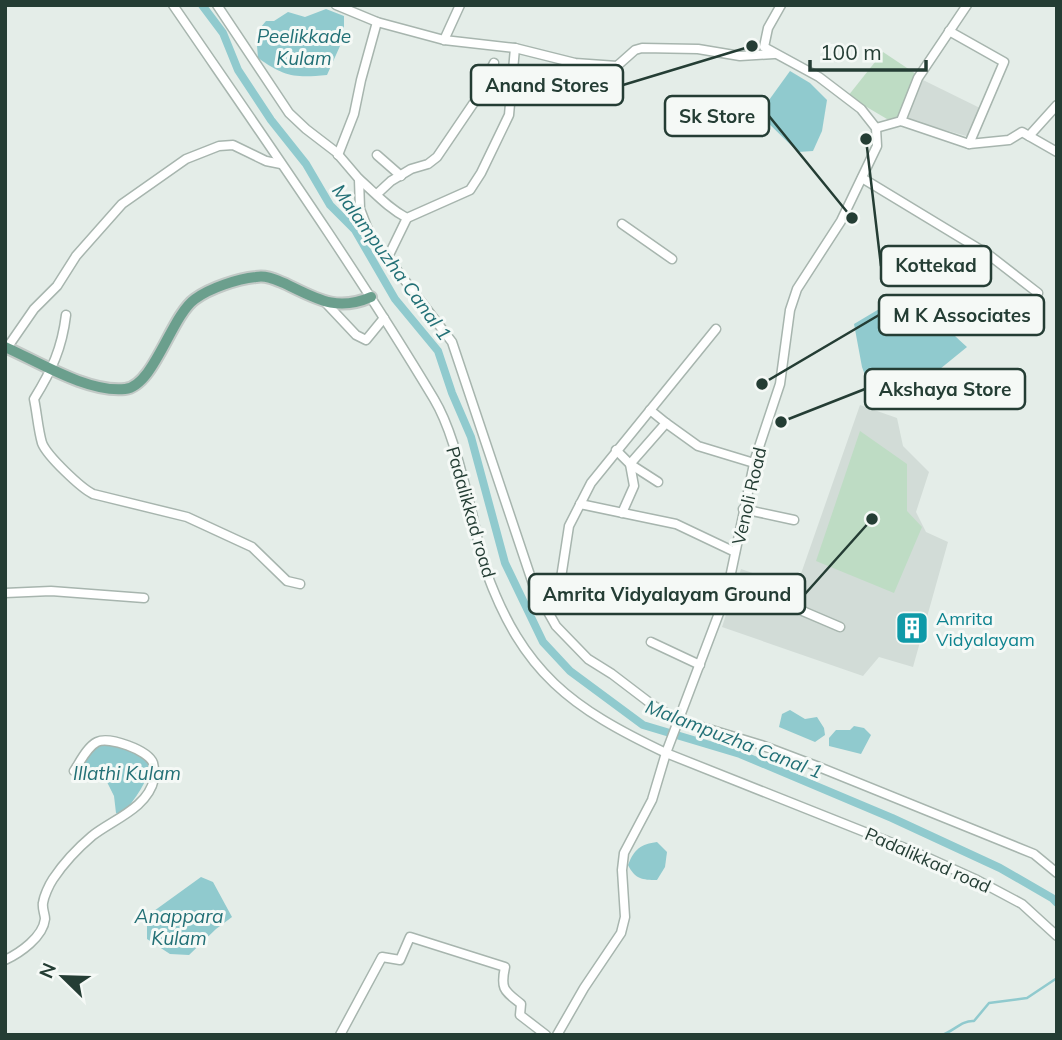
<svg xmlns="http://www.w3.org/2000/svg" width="1062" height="1040" font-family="Mulish,sans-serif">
<rect width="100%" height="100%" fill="#e4ede8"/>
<g fill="#d2dcd7">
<path d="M923 80 982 109 970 137 905 119Z"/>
<path d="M860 405 897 418 903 446 929 472 916 512 926 532 948 542 913 667 879 657 863 676 722 627 741 569 796 588Z"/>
</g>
<g fill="#bedcc4">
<path d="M883 52 916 74 898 119H887L848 96Z"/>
<path d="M860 431 907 464V511L922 527 894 593 816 561Z"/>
</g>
<g fill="#90cace">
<path d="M326 9 344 16V37L327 75C295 78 285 77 258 58L256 33 266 21H274L288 12 305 17Z"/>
<path d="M790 71 810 83 827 100 822 131 813 151 798 152 759 114Z"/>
<path d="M896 299C924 304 947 329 967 347L908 395 875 402 862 367 854 324Z"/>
<path d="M790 710 805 719 817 717 824 728 825 735 815 742 779 727 782 714Z"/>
<path d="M854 726 864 728 871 735 861 754 829 746V738L836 730H850Z"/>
<path d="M99 742 120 746 151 759C149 782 136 797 122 815L116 813 114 796 107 782 90 780 91 775 82 769 84 762Z"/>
<path d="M657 842 667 852 665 867 657 880C642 880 635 879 628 865 634 849 641 844 657 842Z"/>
<path d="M201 877 213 882 232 917 216 929 189 955 170 954 147 939V916Z"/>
</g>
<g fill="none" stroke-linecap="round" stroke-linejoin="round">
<path stroke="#90cace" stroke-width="2.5" d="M942 1035C954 1031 962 1020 974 1021L989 1003 1027 998 1057 978"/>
<path stroke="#90cace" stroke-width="8" d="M202 5 223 33 238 70 271 120 306 164 330 205 355 230 395 299 438 351 452 393 471 437 505 563 543 642 570 671 643 725 740 754 892 818 1000 868 1052 898 1057 903"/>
<defs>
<g id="minor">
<path d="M173 5C262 135 353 264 434 399 452 429 462 475 471 509 476 529 479 551 486 571 523 673 571 708 666 753L915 852 977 880 1022 904 1057 936"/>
<path d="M217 5 289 113 306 129 336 152 359 179 360 209 370 235 452 342 534 587 556 626 588 659 612 674 654 706 679 720 761 745 819 767 1034 854 1057 873"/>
<path d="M336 5 377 22 444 40 515 48 575 63 617 66 635 50 642 48 698 49 740 56 774 54"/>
<path d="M949 31 1004 62 969 144"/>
<path d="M444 40 460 5"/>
<path d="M901 121 918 78 967 5"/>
<path d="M876 128 901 121 969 144 1009 140 1022 132 1057 152"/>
<path d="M1029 136 1057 105"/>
<path d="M338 155 354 114 361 80 377 22"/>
<path d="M377 155 401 176"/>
<path d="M862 178 989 255 1038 293"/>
<path d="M359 179C375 193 388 208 407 218L470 190 481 173 509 115 515 48"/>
<path d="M377 194 391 181 411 169 428 164 437 157 475 101 494 63"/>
<path d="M622 224 672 259"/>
<path d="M388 257 407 218"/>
<path d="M324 301 356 335 366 340 384 318"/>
<path d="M66 315C62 348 52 370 34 399 37 413 38 429 42 443 47 456 81 488 93 494L187 517 252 547 287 581 300 584"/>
<path d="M7 348 34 309 57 286 76 256 122 204 186 159 219 146 233 145 266 161 281 164"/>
<path d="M666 423 698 446 754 463"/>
<path d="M616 450 630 464 658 482"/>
<path d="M580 504 676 524 735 552"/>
<path d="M743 509 794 520"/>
<path d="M622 513 634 486 630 464 666 423 650 410"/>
<path d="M561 578 569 526 591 483 716 329"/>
<path d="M730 580 840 627"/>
<path d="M5 593 51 591 144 598"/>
<path d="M651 642 700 665"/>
<path d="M5 960C20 953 43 937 45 919 45 914 42 909 43 903 44 896 49 885 53 879 63 864 79 847 92 836 112 820 148 808 154 779 155 776 154 767 153 763 148 750 109 736 97 742 87 747 80 762 74 771"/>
<path d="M340 1035 382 957 400 960 410 937 505 967C500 990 505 991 521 1004L520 1015 546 1035"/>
<path d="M557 1035 584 988 621 933 625 917 622 870 624 853 652 800 666 753 727 592 755 459 780 384 790 310 797 289 841 221 877 146 876 128 861 109 819 77 764 47 768 28 781 5"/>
</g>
<path id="major" d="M5 347C39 362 88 393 125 389 154 386 171 316 195 299 210 288 237 279 256 277 267 275 276 280 286 284 317 299 337 312 371 297"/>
</defs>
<use href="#minor" stroke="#a7b5ae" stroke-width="11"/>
<use href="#major" stroke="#c2c9c6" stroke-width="14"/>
<use href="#minor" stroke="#fff" stroke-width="8"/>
<use href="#major" stroke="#6b9f8d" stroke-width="10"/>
</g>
<defs>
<symbol id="building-square" viewBox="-11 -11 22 22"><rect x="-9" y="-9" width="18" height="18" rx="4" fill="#0f9aa8" stroke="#f5f9f6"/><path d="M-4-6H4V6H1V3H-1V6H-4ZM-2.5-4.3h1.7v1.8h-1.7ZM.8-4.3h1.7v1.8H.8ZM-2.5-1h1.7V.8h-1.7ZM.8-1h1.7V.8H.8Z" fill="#fff"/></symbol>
</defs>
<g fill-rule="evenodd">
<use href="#building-square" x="893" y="609" width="38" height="38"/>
</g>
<g text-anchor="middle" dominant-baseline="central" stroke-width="6" stroke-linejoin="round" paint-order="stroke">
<g font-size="18" fill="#243d34" stroke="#f5f9f6">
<text transform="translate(749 496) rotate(-77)">Venoli Road</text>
<text transform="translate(471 512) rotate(74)">Padalikkad road</text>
<text transform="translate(928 860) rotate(24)">Padalikkad road</text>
</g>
<g font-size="18" fill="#0d838f" stroke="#f5f9f6" text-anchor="start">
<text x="936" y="618">Amrita<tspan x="936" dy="21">Vidyalayam</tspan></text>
</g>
<g font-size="19" font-style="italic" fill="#227076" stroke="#f5f9f6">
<text x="304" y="36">Peelikkade<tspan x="304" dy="22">Kulam</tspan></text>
<text transform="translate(392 262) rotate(54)">Malampuzha Canal 1</text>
<text transform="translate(734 739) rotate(21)">Malampuzha Canal 1</text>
<text x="127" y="773">Illathi Kulam</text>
<text x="179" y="916">Anappara<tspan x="179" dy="22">Kulam</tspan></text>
</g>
</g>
<path fill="none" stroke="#243d34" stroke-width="2.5" d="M752 46L623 85M852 218L769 116M866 139L881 266M762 384L879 315M781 422L865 389M872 519L805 594"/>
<g fill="#243d34" stroke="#f5f9f6" stroke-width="2.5">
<circle cx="752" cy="46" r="7"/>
<circle cx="852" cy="218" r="7"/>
<circle cx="866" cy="139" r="7"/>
<circle cx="762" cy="384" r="7"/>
<circle cx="781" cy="422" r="7"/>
<circle cx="872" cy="519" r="7"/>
</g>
<g fill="#f5f9f6" stroke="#243d34" stroke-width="2.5">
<rect x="471" y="65" width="152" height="40" rx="7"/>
<rect x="665" y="96" width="104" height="40" rx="7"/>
<rect x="881" y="246" width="110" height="40" rx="7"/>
<rect x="879" y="295" width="165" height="40" rx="7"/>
<rect x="865" y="369" width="160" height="40" rx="7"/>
<rect x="529" y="574" width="276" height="40" rx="7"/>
</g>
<g font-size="19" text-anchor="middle" font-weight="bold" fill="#243d34">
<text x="547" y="92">Anand Stores</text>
<text x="717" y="123">Sk Store</text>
<text x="936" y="272">Kottekad</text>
<text x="962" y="322">M K Associates</text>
<text x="945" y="396">Akshaya Store</text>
<text x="667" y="601">Amrita Vidyalayam Ground</text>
</g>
<rect width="1062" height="1040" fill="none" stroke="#243d34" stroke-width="14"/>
<g transform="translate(63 977) rotate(293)" stroke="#f5f9f6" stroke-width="5" paint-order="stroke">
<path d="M0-5L12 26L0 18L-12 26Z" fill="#243d34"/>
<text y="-10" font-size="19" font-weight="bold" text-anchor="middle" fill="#243d34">N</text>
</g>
<path d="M810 60v10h116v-10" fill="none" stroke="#243d34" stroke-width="3.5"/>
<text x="820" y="60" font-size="21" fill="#243d34" stroke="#f5f9f6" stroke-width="5" paint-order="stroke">100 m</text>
</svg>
